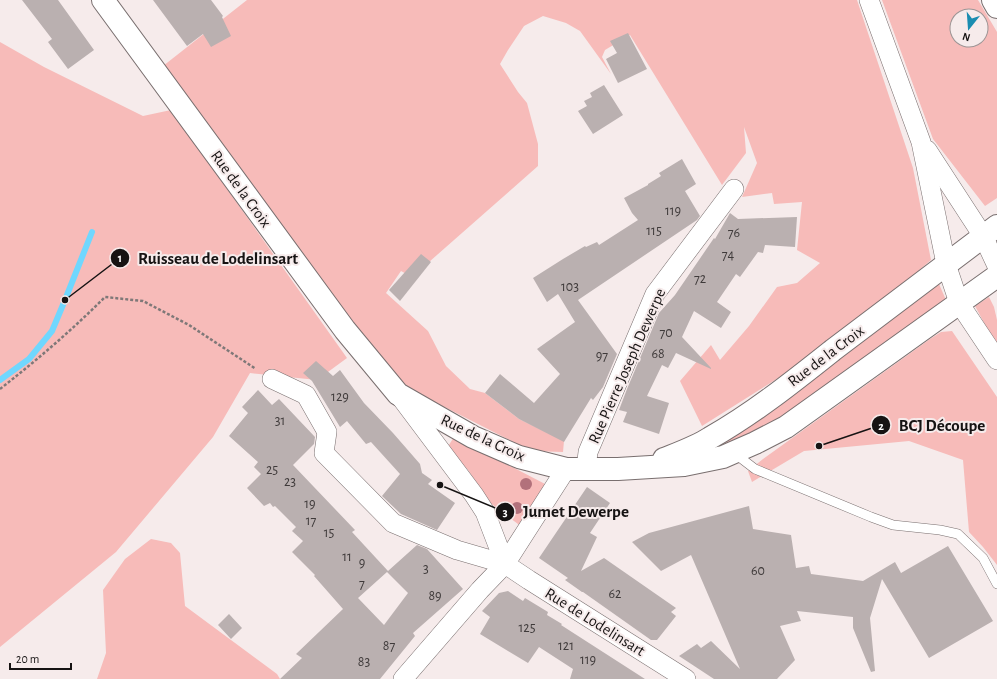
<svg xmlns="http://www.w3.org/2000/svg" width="997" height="679" font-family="'Alegreya Sans',sans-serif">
<rect width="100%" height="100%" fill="#f6ebeb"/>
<g fill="#f7bbb9" fill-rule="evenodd">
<path d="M247 0H857L913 168 931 260 837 341 702 426 680 381 711 345 720 360 749 326 777 287 797 283 820 263 797 250 802 202 774 204 772 193 742 197 757 163 744 127 746 153 722 185 630 35 605 50 602 57 611 74 580 31 566 23 543 16 524 26 508 50 500 64 518 92 527 103 538 144V166L412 277 401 271 386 293 428 331 446 366 470 389 485 393 519 419 564 441 563 452 531 451 401 385 381 358 197 121 163 66Z"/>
<path d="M882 0H978L997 32V198L985 206 933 139ZM957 16H981V40H957Z"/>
<path d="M0 42 44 67 143 116 171 110 347 358 317 380 250 373 213 437 116 552 0 647Z"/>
<path d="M939 284 946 300 777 422 718 451 709 448 769 412Z"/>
<path d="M989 297 994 307 997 320V347L975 306Z"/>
<path d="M952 331 997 397V565L983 547 969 532 963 460 909 441 804 451 752 482 748 471 763 459 930 339 941 332Z"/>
<path d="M454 437 547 485 522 527 489 502 468 470 447 448Z"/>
<path d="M151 539 171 543 180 553 185 606 277 674 280 679H97L106 653 103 590 125 559Z"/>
</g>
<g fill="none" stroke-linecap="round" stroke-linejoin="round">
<path stroke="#70d7fe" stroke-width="6" d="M0 380 29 359 52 331 65 300 92 232"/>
</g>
<g fill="#bab0b0" fill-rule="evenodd">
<path d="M22 0H58L94 50 68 69 48 42 52 39Z"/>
<path d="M153 0H211L223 16 222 17 231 36 211 47 203 34 187 46Z"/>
<path d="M628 33 647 69 618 83 606 59 617 53 610 41Z"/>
<path d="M604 85 623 115 593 134 578 111 587 106 584 101 592 97 590 93Z"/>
<path d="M682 159 696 184 685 191 700 216 697 220 578 300 617 354 603 387 593 400 591 398 564 442 519 419 485 393 500 374 534 403 560 374 537 349 575 322 558 294 547 302 533 278 563 259 585 246 586 247 597 242 599 245 638 220 632 213 624 198 648 185V184L661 176 659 173Z"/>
<path d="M730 213 738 219 797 217 795 247 765 245 763 253 758 252 740 277 736 274 717 302 731 312 721 328 694 311 682 337 711 368V369L676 353 668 368 662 365 647 396 669 403 659 434 623 422 627 412 619 410 627 389 659 313 675 295 714 238 715 239Z"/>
<path d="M421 254 431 262 400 301 389 290Z"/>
<path d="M316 361 333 376 340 370 364 403 393 433 420 464 422 473 432 480 428 484 455 503 437 530 401 514 382 496 400 474 371 442 366 444 347 421 340 427 312 381 303 373Z"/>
<path d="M258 390 272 405 279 399 315 437 314 444 293 465 355 530 352 532 388 571 417 545 427 549 463 589 413 633 415 636 380 679H280L302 658 296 654 343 609 314 576 315 575 292 552 303 541 292 531 296 527 275 506 273 507 270 503 264 506 247 488 261 474 254 467 258 462 229 436 248 413 242 407ZM387 572 408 593 384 625 358 598Z"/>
<path d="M587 487 610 503 590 533 597 537 581 571 604 558 676 608 671 612 676 616 657 640H651L583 592H582L565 580 568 578 539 558Z"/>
<path d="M749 506 753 529 791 535 796 568 809 566 811 574 863 581 895 562 901 573 948 546 993 621 929 658 882 579 870 618 875 671 871 672 853 628V617L797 611 801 621 780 626 795 660 777 679H714L679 656 697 644 701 648 711 641 740 669 691 555 661 571 632 542 649 533Z"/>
<path d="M508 591 523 601 525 598 548 612 547 615 562 624 561 625 645 679H570L573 669 539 647 528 663 480 634 490 617 482 611 499 593Z"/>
<path d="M229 614 242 628 231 639 218 625Z"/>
</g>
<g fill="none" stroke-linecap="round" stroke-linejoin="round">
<defs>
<path id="lane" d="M736 451 742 459 755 469 871 517 893 525 940 530 958 534 983 558 997 584"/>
<g id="street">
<path d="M869 0 921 142 946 264 959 303 997 360"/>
<path d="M927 150 983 236 997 266"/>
<path d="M272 379 306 395 327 432 324 453 393 523 457 550 505 564 529 580 686 679"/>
<path d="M399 395 474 495 485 512 505 564"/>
<path d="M586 469 588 452 655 294 734 189"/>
<path d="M403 679 480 590 505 564 566 469"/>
</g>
<g id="secondary">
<path d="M103 0 345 330 398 394 473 437 519 457 566 469H618L684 465 723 457 755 443 786 427 997 276"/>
<path d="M664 459C679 453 696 447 710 438 754 413 794 381 833 350 888 309 942 267 997 226"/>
</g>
<path id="highway" d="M993 0 997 7"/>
</defs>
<use href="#lane" stroke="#796f6f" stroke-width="10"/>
<use href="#street" stroke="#796f6f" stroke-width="20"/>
<use href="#secondary" stroke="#796f6f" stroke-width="24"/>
<use href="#highway" stroke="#796f6f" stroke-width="24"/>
<path stroke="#7f7878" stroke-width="2.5" stroke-dasharray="3 2" stroke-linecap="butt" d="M0 389C37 360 72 330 105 297L143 301 189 325 256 369"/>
<use href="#lane" stroke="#fff" stroke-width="9"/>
<use href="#street" stroke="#fff" stroke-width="19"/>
<use href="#secondary" stroke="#fff" stroke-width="22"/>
<use href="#highway" stroke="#fff" stroke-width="22"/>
</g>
<g fill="#b2717b">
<circle cx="526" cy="484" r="6"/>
<circle cx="517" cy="508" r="6"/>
</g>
<g text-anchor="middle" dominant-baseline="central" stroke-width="4" stroke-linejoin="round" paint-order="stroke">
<g font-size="14" fill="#3f3a3a">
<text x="673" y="211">119</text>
<text x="654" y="231">115</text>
<text x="734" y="233">76</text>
<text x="728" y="255">74</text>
<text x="700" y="279">72</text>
<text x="570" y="287">103</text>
<text x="666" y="333">70</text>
<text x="658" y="354">68</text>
<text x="602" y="356">97</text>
<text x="340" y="397">129</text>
<text x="280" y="421">31</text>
<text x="272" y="470">25</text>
<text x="290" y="482">23</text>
<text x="310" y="504">19</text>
<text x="311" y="521">17</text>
<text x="329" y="533">15</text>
<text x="347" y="557">11</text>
<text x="362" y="563">9</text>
<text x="426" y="569">3</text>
<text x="758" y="571">60</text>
<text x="362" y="584">7</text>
<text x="615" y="594">62</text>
<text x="435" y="596">89</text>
<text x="527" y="628">125</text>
<text x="389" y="646">87</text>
<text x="566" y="646">121</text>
<text x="588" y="660">119</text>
<text x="364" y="662">83</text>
</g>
<g font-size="16" fill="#161313" stroke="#f6ebeb">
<text transform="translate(241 189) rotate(54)">Rue de la Croix</text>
<text transform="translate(826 356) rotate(-37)">Rue de la Croix</text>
<text transform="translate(627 366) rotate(-66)">Rue Pierre Joseph Dewerpe</text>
<text transform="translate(483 438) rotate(25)">Rue de la Croix</text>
<text transform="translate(595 622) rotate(32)">Rue de Lodelinsart</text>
</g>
</g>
<path fill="none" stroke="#161313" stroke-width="1.5" d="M65 300L120 258M819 446L881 425M440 485L505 512"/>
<g fill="#161313" stroke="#f6ebeb" stroke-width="1.5">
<circle cx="65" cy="300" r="4"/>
<circle cx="819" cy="446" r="4"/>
<circle cx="440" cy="485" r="4"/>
<circle cx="120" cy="258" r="10"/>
<circle cx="881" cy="425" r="10"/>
<circle cx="505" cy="512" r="10"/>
</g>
<g font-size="12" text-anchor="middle" font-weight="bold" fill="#fff">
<text x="120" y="262">1</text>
<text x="881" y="430">2</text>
<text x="505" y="516">3</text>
</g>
<g font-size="17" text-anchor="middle" font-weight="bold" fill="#161313" stroke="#f6ebeb" stroke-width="4" stroke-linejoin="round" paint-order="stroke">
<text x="218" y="264">Ruisseau de Lodelinsart</text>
<text x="942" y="431">BCJ Découpe</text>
<text x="576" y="517">Jumet Dewerpe</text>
</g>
<g transform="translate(969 28) rotate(197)"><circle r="19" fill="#f6ebeb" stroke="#9c9595"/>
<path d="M0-3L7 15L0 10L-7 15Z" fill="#1a8db1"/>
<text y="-6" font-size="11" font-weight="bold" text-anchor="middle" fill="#161313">N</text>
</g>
<path d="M10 663v6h61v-6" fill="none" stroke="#161313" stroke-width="2"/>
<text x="16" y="663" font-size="12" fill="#161313" stroke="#f6ebeb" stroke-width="3" paint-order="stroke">20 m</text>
</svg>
